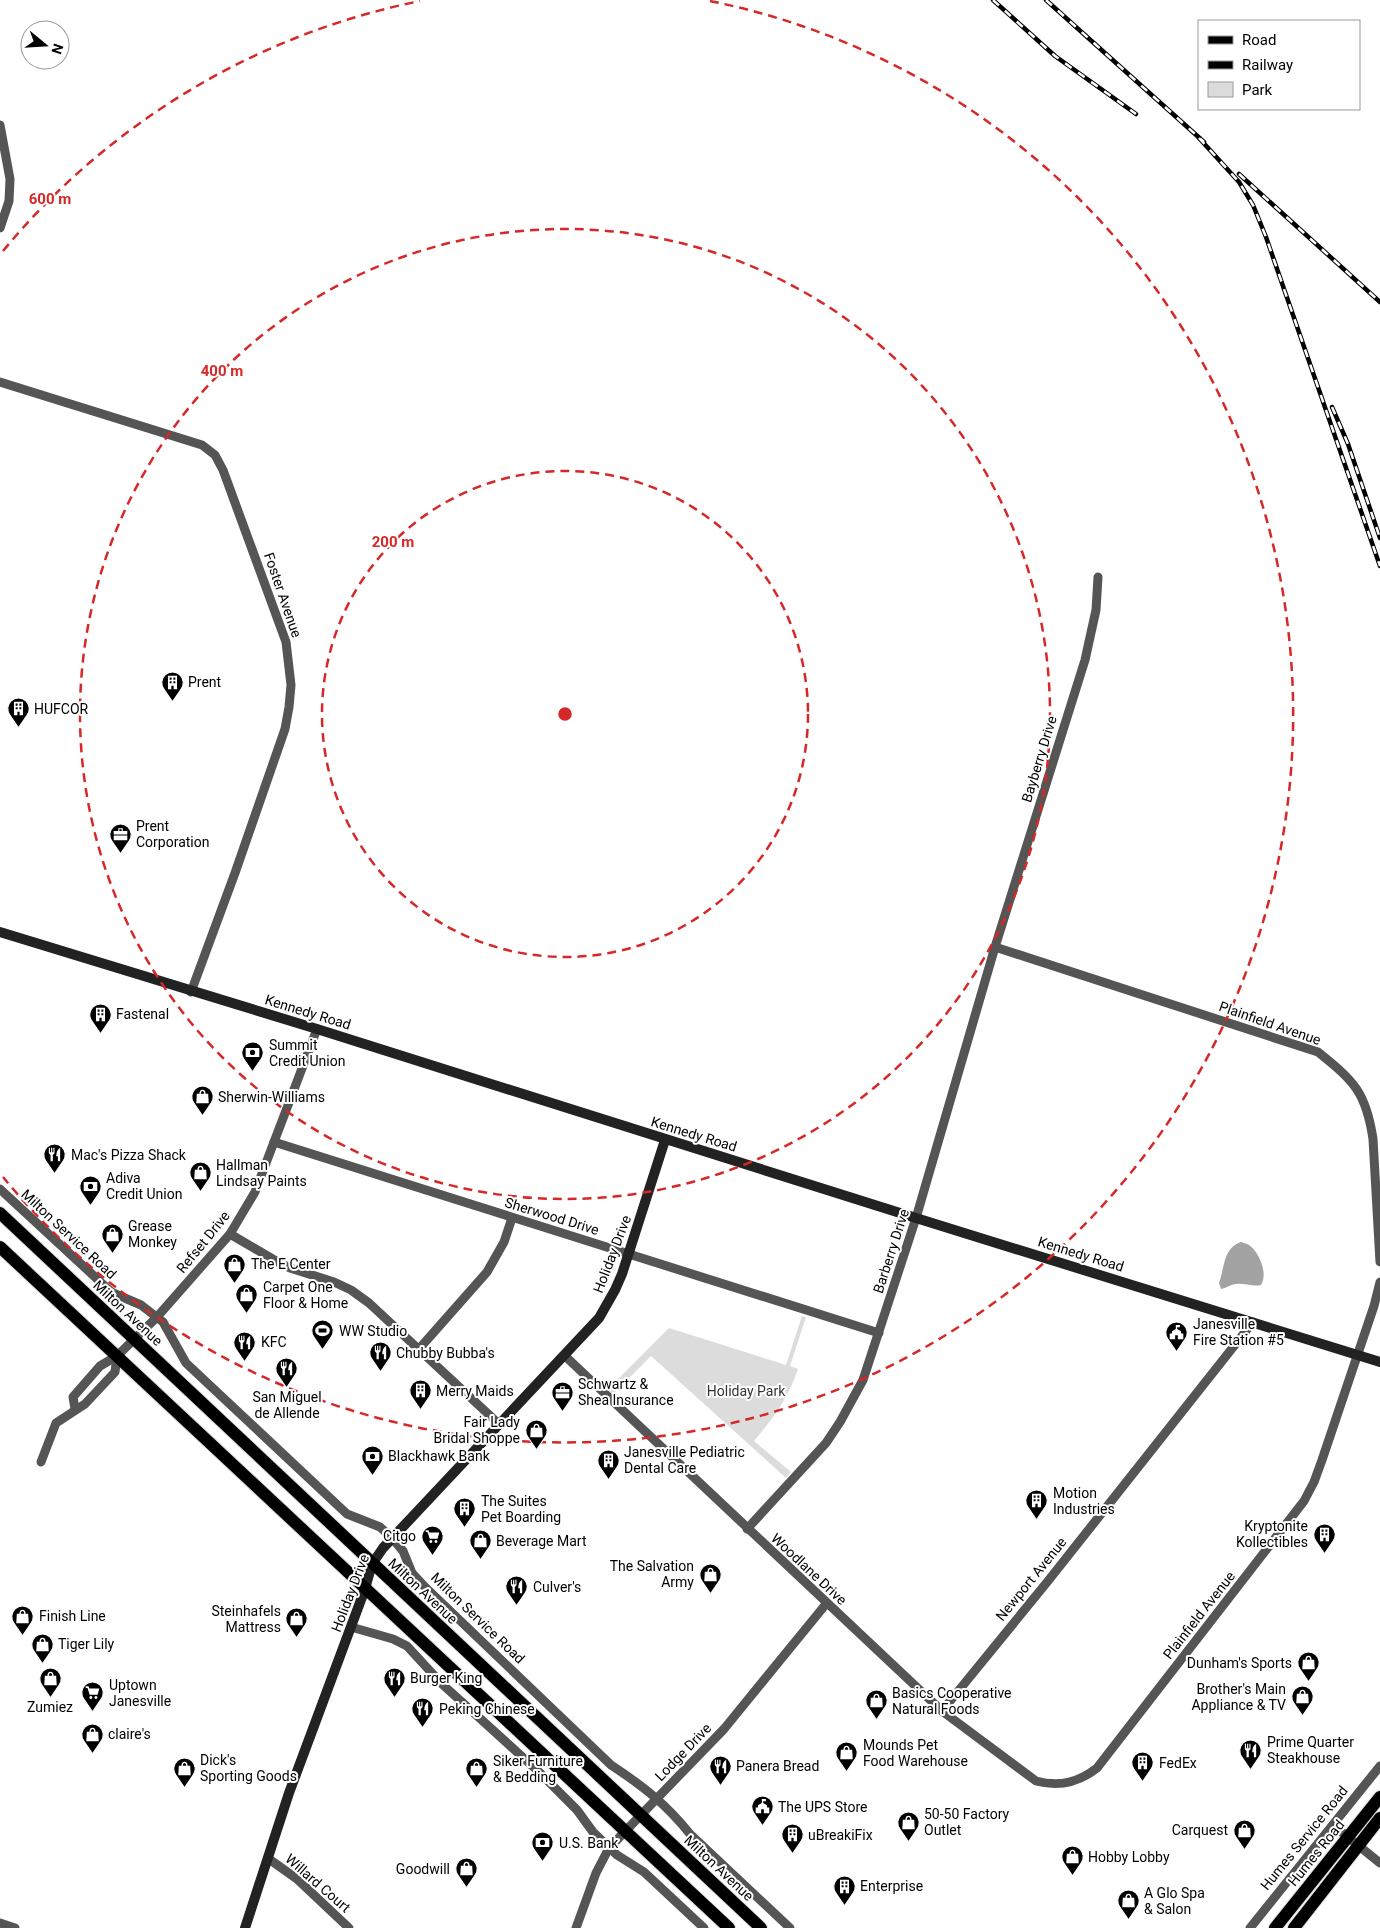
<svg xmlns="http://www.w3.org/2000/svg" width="1380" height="1928" font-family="Roboto,sans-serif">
<rect width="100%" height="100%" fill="#fff"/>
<path fill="#dcdcdc" d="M802 1316 806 1317 790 1366 798 1369C787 1400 775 1416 754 1441L791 1472 786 1478 651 1356 613 1394 608 1389 669 1328 786 1365Z"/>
<path fill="#a3a3a3" d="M1241 1242C1243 1243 1246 1243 1249 1245 1260 1253 1268 1274 1261 1285 1252 1287 1245 1283 1236 1284 1231 1284 1227 1288 1221 1289L1219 1283C1225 1267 1223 1248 1241 1242Z"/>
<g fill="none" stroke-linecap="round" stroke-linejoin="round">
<defs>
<g id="primary">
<path d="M0 1213 761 1928"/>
<path d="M0 1247 729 1928"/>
<path d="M1275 1928 1380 1797"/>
<path d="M1294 1928 1380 1818"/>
</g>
</defs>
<use href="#primary" stroke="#dbdbdb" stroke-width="14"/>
<g stroke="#555" stroke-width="9">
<path d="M0 125 10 179 9 201 0 228"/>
<path d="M0 382 202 445 215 455 223 470 286 642 291 685 289 707 285 729 235 873 191 992"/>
<path d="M995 947 1318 1052C1354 1081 1366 1092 1373 1139L1380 1262"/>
<path d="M274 1142 879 1333"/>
<path d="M0 1189 108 1289 113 1293 141 1305 163 1322 186 1363 347 1514 380 1527 393 1539 403 1551 412 1573 426 1588 611 1765C643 1786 666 1804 690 1834L790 1928"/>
<path d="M230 1234 276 1261 290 1268 334 1282 351 1290 369 1303 500 1425"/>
<path d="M419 1349 487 1272 504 1242 512 1218"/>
<path d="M565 1356 942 1711 1036 1781C1059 1787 1078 1783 1097 1768L1304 1501 1314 1482 1322 1460 1374 1306 1380 1282"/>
<path d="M75 1409 73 1397 100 1366 117 1356 157 1317 230 1234 255 1192 317 1029"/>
<path d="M41 1462 56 1423 85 1404 115 1372 117 1356"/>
<path d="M747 1529 826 1443 840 1422 863 1380 916 1218 995 947 1085 660 1096 610 1098 577"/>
<path d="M351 1627 393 1639 407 1646 442 1684 539 1772 577 1810 593 1832 617 1855 644 1872 704 1928"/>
<path d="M942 1711 1048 1581 1253 1322"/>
<path d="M1333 1825 1380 1863"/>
<path d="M269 1859 297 1879 349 1928"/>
<path d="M0 1923 15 1928"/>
<path d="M576 1928 596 1873 609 1848 724 1729 826 1604"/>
<path d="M1250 1928 1380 1766"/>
</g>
<g stroke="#222" stroke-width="10">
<path d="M0 932 317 1029 916 1218 1380 1362"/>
<path d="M245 1928 289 1793 365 1589 372 1564 383 1548 599 1318 615 1290 622 1274 665 1140"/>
</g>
<use href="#primary" stroke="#000" stroke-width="12"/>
<defs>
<g id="rail">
<path d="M993 0 1055 56 1136 114"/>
<path d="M1046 0 1204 142"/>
<path d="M1199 138 1239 182 1253 205 1266 237 1380 566"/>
<path d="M1239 174 1380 302"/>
<path d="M1332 407 1348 444 1380 538"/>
</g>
</defs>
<use href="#rail" stroke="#000" stroke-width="4.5"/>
<use href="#rail" stroke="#fff" stroke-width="2.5" stroke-dasharray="8" stroke-linecap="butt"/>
</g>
<g fill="none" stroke="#d62828" stroke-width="2.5" stroke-dasharray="9 6">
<circle cx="565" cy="714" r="243"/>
<circle cx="565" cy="714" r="485"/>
<path d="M3 251A728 728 0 0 1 420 1M710 1A728 728 0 1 1 3 1177"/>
</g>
<defs>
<symbol id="building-pin" viewBox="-11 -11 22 30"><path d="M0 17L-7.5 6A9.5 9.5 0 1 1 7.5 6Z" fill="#000" stroke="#fff"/><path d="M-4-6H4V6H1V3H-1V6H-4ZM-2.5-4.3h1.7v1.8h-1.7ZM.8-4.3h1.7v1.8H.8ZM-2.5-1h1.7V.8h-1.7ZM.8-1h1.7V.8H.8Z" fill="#fff"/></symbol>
<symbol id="office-pin" viewBox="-11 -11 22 30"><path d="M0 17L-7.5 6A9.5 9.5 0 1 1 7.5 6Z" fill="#000" stroke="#fff"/><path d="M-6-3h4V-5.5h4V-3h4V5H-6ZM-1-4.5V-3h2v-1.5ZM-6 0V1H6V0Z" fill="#fff"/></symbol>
<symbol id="bank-pin" viewBox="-11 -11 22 30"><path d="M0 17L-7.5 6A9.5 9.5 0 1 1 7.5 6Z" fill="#000" stroke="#fff"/><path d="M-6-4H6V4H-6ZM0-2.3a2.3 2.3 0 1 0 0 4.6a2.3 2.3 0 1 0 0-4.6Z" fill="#fff"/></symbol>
<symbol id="shop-pin" viewBox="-11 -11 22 30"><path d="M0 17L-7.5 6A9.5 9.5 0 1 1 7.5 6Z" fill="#000" stroke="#fff"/><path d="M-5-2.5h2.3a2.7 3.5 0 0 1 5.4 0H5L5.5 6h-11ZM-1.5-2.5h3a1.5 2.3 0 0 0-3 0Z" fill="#fff"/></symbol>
<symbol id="restaurant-pin" viewBox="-11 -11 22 30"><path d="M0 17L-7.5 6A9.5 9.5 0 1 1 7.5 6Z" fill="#000" stroke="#fff"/><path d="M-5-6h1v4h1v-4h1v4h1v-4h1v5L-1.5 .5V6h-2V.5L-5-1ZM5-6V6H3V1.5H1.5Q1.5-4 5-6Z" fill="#fff"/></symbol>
<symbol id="stadium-pin" viewBox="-11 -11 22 30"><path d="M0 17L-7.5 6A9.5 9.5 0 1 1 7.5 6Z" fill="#000" stroke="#fff"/><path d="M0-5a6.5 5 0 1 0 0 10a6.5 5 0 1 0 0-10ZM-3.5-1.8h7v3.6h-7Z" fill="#fff"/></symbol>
<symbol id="civic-pin" viewBox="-11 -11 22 30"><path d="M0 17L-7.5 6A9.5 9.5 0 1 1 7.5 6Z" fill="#000" stroke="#fff"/><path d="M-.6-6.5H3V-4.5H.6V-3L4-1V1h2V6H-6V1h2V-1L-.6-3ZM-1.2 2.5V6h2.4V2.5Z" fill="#fff"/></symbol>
<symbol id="supermarket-pin" viewBox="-11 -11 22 30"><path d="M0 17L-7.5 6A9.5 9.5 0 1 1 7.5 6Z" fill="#000" stroke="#fff"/><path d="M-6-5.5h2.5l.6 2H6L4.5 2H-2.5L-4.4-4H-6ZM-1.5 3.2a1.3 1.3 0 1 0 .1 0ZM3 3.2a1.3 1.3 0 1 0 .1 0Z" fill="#fff"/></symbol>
</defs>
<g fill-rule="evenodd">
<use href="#building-pin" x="160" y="670" width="25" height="34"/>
<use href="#building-pin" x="6" y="696" width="25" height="34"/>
<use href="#office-pin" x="108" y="822" width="25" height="34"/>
<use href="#building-pin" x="88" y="1002" width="25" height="34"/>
<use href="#bank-pin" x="240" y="1040" width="25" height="34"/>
<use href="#shop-pin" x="190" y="1084" width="25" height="34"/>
<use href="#restaurant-pin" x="42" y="1142" width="25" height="34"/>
<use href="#shop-pin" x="188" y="1160" width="25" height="34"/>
<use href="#bank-pin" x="78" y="1174" width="25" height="34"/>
<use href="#shop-pin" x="100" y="1222" width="25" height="34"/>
<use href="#shop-pin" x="222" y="1252" width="25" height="34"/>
<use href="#shop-pin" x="234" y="1282" width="25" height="34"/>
<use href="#stadium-pin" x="310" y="1318" width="25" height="34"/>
<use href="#civic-pin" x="1164" y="1320" width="25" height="34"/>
<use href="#restaurant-pin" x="232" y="1330" width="25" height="34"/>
<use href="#restaurant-pin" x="368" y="1340" width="25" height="34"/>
<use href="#restaurant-pin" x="274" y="1356" width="25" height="34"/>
<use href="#building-pin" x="408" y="1378" width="25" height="34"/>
<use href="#office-pin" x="550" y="1380" width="25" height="34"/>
<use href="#shop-pin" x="524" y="1418" width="25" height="34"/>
<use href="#bank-pin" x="360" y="1444" width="25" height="34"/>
<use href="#building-pin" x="596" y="1448" width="25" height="34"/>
<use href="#building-pin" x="1024" y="1488" width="25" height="34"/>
<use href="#building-pin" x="452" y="1496" width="25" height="34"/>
<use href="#building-pin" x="1312" y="1522" width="25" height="34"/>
<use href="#supermarket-pin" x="420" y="1524" width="25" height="34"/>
<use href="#shop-pin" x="468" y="1528" width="25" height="34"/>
<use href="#shop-pin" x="698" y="1562" width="25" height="34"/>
<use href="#restaurant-pin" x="504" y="1574" width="25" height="34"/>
<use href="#shop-pin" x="10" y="1604" width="25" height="34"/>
<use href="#shop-pin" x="284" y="1606" width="25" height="34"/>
<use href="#shop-pin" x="30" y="1632" width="25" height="34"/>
<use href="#shop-pin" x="1296" y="1650" width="25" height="34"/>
<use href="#restaurant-pin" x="382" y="1666" width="25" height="34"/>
<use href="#shop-pin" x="38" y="1666" width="25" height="34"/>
<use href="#supermarket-pin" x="80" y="1680" width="25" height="34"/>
<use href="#shop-pin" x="1290" y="1684" width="25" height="34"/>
<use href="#shop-pin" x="864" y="1688" width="25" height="34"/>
<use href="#restaurant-pin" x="410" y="1696" width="25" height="34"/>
<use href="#shop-pin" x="80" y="1722" width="25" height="34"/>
<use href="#restaurant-pin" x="1238" y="1738" width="25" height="34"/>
<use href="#shop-pin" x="834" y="1740" width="25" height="34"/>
<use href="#building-pin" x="1130" y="1750" width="25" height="34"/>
<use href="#restaurant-pin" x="708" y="1754" width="25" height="34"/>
<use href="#shop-pin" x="172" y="1756" width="25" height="34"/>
<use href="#shop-pin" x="464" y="1756" width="25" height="34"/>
<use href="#civic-pin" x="750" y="1794" width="25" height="34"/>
<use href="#shop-pin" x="896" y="1810" width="25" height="34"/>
<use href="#shop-pin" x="1232" y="1818" width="25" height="34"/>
<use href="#building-pin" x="780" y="1822" width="25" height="34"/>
<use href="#bank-pin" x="530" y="1830" width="25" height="34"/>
<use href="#shop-pin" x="1060" y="1844" width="25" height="34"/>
<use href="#shop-pin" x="454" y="1856" width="25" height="34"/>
<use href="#building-pin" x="832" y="1874" width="25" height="34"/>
<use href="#shop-pin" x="1116" y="1888" width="25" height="34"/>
</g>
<g text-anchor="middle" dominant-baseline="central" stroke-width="4" stroke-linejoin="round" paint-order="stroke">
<g font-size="14" fill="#000" stroke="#fff">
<text transform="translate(283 595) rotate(71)">Foster Avenue</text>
<text transform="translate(1039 759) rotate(-73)">Bayberry Drive</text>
<text transform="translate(308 1012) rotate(17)">Kennedy Road</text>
<text transform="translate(1270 1023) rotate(19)">Plainfield Avenue</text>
<text transform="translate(694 1134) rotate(17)">Kennedy Road</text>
<text transform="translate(552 1216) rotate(17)">Sherwood Drive</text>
<text transform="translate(69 1234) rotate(43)">Milton Service Road</text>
<text transform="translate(203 1242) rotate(-51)">Refset Drive</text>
<text transform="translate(891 1251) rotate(-72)">Barberry Drive</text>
<text transform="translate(612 1254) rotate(-69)">Holiday Drive</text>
<text transform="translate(1081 1254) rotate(17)">Kennedy Road</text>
<text transform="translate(128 1313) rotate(43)">Milton Avenue</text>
<text transform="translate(809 1569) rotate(43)">Woodlane Drive</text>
<text transform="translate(1031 1579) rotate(-51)">Newport Avenue</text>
<text transform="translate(423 1591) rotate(43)">Milton Avenue</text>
<text transform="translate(350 1593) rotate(-69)">Holiday Drive</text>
<text transform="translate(1199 1615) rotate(-52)">Plainfield Avenue</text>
<text transform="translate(478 1618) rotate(44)">Milton Service Road</text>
<text transform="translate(683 1752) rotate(-46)">Lodge Drive</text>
<text transform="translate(1304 1838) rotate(-51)">Humes Service Road</text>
<text transform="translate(1316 1853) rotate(-51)">Humes Road</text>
<text transform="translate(719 1868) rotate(43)">Milton Avenue</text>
<text transform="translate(318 1883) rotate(41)">Willard Court</text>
</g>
<g font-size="14" fill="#000" stroke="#fff" text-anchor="start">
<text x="188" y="682">Prent</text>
<text x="34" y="709">HUFCOR</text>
<text x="136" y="826">Prent<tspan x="136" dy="16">Corporation</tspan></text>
<text x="116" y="1014">Fastenal</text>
<text x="269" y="1045">Summit<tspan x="269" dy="16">Credit Union</tspan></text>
<text x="218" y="1097">Sherwin-Williams</text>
<text x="71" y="1155">Mac's Pizza Shack</text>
<text x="216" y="1165">Hallman<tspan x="216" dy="16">Lindsay Paints</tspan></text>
<text x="106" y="1178">Adiva<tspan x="106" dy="16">Credit Union</tspan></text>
<text x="128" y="1226">Grease<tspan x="128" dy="16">Monkey</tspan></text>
<text x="251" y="1264">The E Center</text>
<text x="263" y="1287">Carpet One<tspan x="263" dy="16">Floor &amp; Home</tspan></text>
<text x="1193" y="1324">Janesville<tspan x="1193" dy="16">Fire Station #5</tspan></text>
<text x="339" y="1331">WW Studio</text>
<text x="261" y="1342">KFC</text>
<text x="396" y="1353">Chubby Bubba's</text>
<text x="578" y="1384">Schwartz &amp;<tspan x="578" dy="16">Shea Insurance</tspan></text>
<text x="436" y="1391">Merry Maids</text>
<text x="287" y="1397" text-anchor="middle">San Miguel<tspan x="287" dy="16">de Allende</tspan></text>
<text x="520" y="1422" text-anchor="end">Fair Lady<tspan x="520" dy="16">Bridal Shoppe</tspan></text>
<text x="624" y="1452">Janesville Pediatric<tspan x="624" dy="16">Dental Care</tspan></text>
<text x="388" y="1456">Blackhawk Bank</text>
<text x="1053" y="1493">Motion<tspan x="1053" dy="16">Industries</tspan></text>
<text x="481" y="1501">The Suites<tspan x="481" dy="16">Pet Boarding</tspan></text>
<text x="1308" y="1526" text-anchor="end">Kryptonite<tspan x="1308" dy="16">Kollectibles</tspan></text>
<text x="416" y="1536" text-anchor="end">Citgo</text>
<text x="496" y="1541">Beverage Mart</text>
<text x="694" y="1566" text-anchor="end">The Salvation<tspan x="694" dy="16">Army</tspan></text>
<text x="533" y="1587">Culver's</text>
<text x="281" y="1611" text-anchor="end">Steinhafels<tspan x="281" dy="16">Mattress</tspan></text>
<text x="39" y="1616">Finish Line</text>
<text x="58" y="1644">Tiger Lily</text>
<text x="1292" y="1663" text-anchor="end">Dunham's Sports</text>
<text x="410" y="1678">Burger King</text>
<text x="109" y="1685">Uptown<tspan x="109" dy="16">Janesville</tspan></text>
<text x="1286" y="1689" text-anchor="end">Brother's Main<tspan x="1286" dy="16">Appliance &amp; TV</tspan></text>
<text x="892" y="1693">Basics Cooperative<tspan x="892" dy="16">Natural Foods</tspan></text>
<text x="50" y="1707" text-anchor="middle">Zumiez</text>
<text x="439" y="1709">Peking Chinese</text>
<text x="108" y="1734">claire's</text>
<text x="1267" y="1742">Prime Quarter<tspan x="1267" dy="16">Steakhouse</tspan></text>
<text x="863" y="1745">Mounds Pet<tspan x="863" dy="16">Food Warehouse</tspan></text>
<text x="200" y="1760">Dick's<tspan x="200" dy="16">Sporting Goods</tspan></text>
<text x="493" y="1761">Siker Furniture<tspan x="493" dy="16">&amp; Bedding</tspan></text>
<text x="1159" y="1763">FedEx</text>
<text x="736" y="1766">Panera Bread</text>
<text x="778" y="1807">The UPS Store</text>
<text x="924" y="1814">50-50 Factory<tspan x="924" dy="16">Outlet</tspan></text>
<text x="1228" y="1830" text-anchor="end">Carquest</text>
<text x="808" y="1835">uBreakiFix</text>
<text x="559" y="1843">U.S. Bank</text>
<text x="1088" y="1857">Hobby Lobby</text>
<text x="450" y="1869" text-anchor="end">Goodwill</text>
<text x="860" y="1886">Enterprise</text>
<text x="1144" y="1893">A Glo Spa<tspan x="1144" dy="16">&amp; Salon</tspan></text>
</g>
<g font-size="14" fill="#333" stroke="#fff">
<text x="746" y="1391">Holiday Park</text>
</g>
</g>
<circle cx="565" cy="714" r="8" fill="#d62828" stroke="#fff" stroke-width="2.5"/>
<g font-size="15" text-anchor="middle" font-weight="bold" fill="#d62828" stroke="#fff" stroke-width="4" stroke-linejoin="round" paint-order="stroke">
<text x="50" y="204">600 m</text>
<text x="222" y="376">400 m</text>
<text x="393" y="547">200 m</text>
</g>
<rect x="1198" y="20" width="162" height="90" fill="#ffffff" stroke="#999999"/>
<rect x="1208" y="36" width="25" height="8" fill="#000000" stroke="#999999"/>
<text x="1242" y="45" font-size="15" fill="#000000">Road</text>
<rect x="1208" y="61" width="25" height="8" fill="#000000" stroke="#999999"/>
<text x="1242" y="70" font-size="15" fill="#000000">Railway</text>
<rect x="1208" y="82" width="25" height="15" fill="#dcdcdc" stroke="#999999"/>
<text x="1242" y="95" font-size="15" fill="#000000">Park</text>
<g transform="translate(45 45) rotate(108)"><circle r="24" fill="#ffffff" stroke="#999999"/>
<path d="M0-4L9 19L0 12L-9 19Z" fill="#000000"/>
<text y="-8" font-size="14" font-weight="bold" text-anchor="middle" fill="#000000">N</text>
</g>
</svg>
